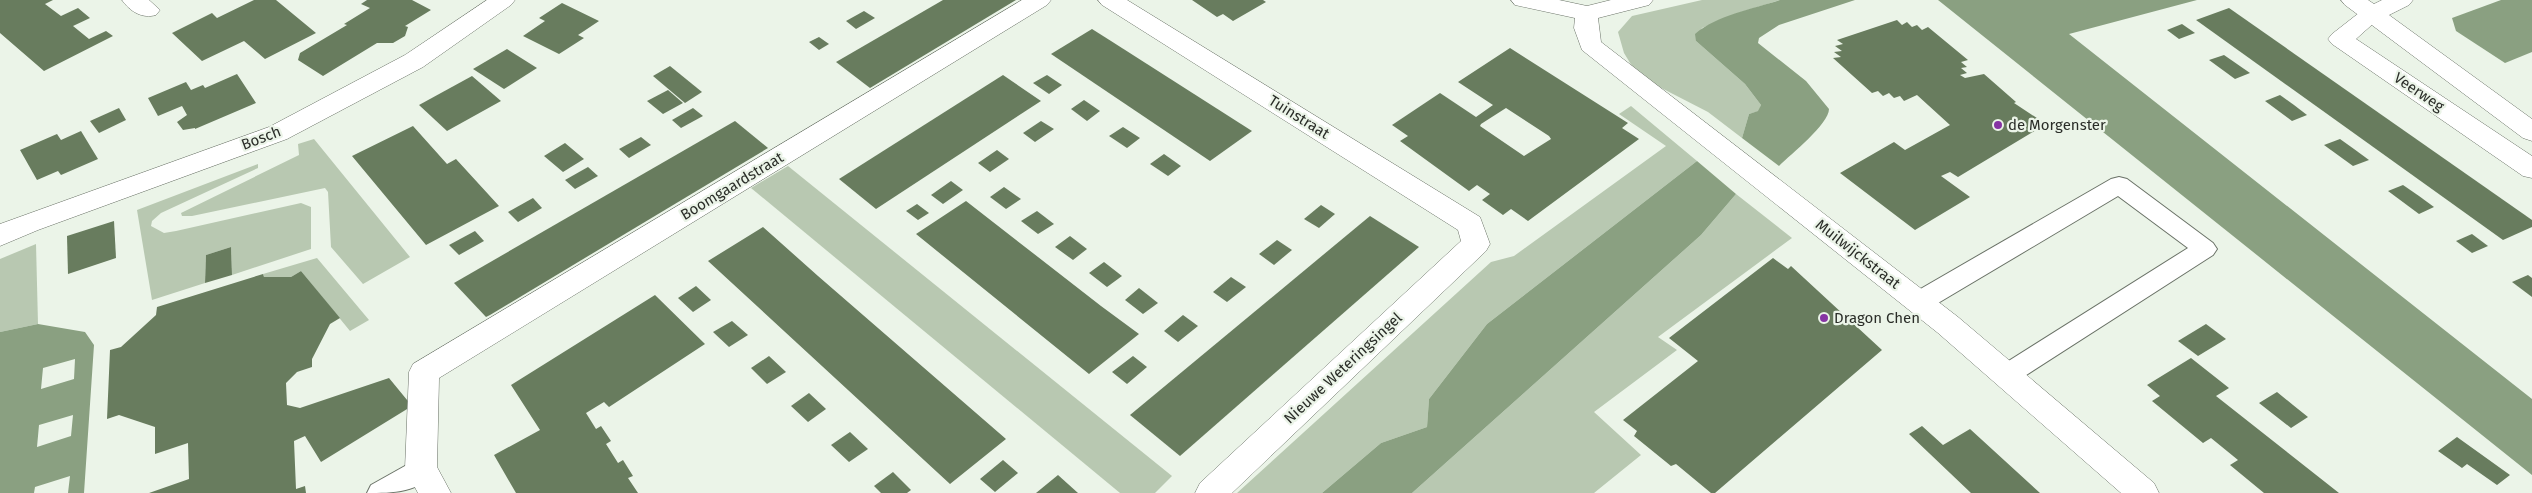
<svg xmlns="http://www.w3.org/2000/svg" width="2532" height="493" font-family="'Fira Sans',sans-serif">
<rect width="100%" height="100%" fill="#ebf4e8"/>
<g fill="#b8c8b1">
<path d="M1702 0H1780L1735 14 1702 28 1696 41 1745 84 1761 105 1759 111 1749 114 1742 138 1708 112 1638 76 1624 53 1618 32 1632 16Z"/>
<path d="M1631 106 1697 161 1487 324 1429 399 1427 427 1381 443 1322 493H1237L1491 262 1514 256 1666 146 1619 114Z"/>
<path d="M314 139 410 257 363 284 331 247 328 192 325 188 192 216H182L181 213 299 155 298 144Z"/>
<path d="M258 164V168L161 213 152 221 151 226 164 233 176 231 301 203 311 207V249L232 275 231 247 206 255 205 283 152 300 137 210Z"/>
<path d="M788 166 1172 476 1155 493H1120L751 188Z"/>
<path d="M1736 194 1792 238 1658 337 1677 350 1594 412 1641 455 1594 493H1412L1701 235Z"/>
<path d="M36 244 38 324 0 332V259Z"/>
<path d="M317 258 369 320 350 331 301 271 291 277H264L263 274Z"/>
</g>
<g fill="#8aa081" fill-rule="evenodd">
<path d="M1780 0H1855L1779 25 1759 38 1758 43 1806 81 1829 109C1829 124 1791 154 1779 166L1742 138 1749 114 1758 111 1761 105 1745 84 1696 41 1695 34C1717 15 1753 9 1780 0Z"/>
<path d="M1938 0H2197L2069 34 2532 399V475Z"/>
<path d="M2501 0H2532V52L2505 63 2456 31 2452 18Z"/>
<path d="M1697 161 1736 194 1701 235 1412 493H1322L1381 443 1427 427 1429 399 1487 324Z"/>
<path d="M38 324 85 332 94 345 84 493H68L70 476 35 487 34 493H0V332ZM75 359 74 379 41 389 43 368ZM73 415 71 436 37 447 39 425Z"/>
</g>
<g fill="#687c5e" fill-rule="evenodd">
<path d="M0 0H53L45 4 61 16 78 8 90 18 73 26 89 39 106 31 113 36 44 71 0 33Z"/>
<path d="M254 0H276L316 33 265 59 244 41 202 61 172 33 212 13 217 18Z"/>
<path d="M367 0H412L431 10 405 26 408 27 405 36 393 43H377L323 76 298 60 300 53 347 25 344 24 370 8 361 4Z"/>
<path d="M943 0H1016L870 88 836 62Z"/>
<path d="M1192 0H1263L1266 2 1233 21 1223 14 1217 17Z"/>
<path d="M562 3 599 21 578 35 584 38 559 54 523 36 545 21 539 18Z"/>
<path d="M2229 8 2532 220V227L2503 240 2196 20Z"/>
<path d="M864 11 875 18 856 29 846 21Z"/>
<path d="M1897 20 1902 25 1907 22 1912 27 1917 25 1922 30 1928 27 1968 60 1961 62 1967 67 1961 68 1967 73 1960 75 1965 78 1984 74 2016 102 2014 103 2046 124 1958 177 1950 172 1941 176 1970 197 1915 230 1840 173 1894 142 1905 150 1950 125 1917 95 1904 101 1900 96 1894 98 1889 93 1883 96 1878 91 1872 93 1833 58 1841 57 1834 52 1842 51 1835 46 1843 44 1837 40Z"/>
<path d="M2182 24 2195 33 2179 39 2167 30Z"/>
<path d="M1092 29 1111 41 1252 131 1210 161 1051 54Z"/>
<path d="M819 37 829 44 819 50 809 42Z"/>
<path d="M1510 48 1628 123 1622 128 1639 139 1528 221 1511 209 1503 215 1482 200 1490 194 1477 185 1469 191 1400 141 1408 136 1392 125 1440 93 1476 117 1493 105 1458 82ZM1506 108 1549 136 1551 139 1524 156 1480 126 1481 124Z"/>
<path d="M507 49 537 68 504 89 473 69Z"/>
<path d="M2224 55 2250 73 2235 79 2209 60Z"/>
<path d="M670 66 702 92 685 103 653 76Z"/>
<path d="M237 74 256 103 195 129V128L183 130 177 122 187 115 182 106 158 116 148 98 186 82 191 90 203 85 205 88Z"/>
<path d="M1003 75 1041 101 876 209 839 179Z"/>
<path d="M1047 75 1062 85 1049 94 1033 83Z"/>
<path d="M472 76 501 101 447 131 419 105Z"/>
<path d="M668 90 683 103 663 114 647 101Z"/>
<path d="M2280 95 2294 105 2307 115 2292 121 2265 101Z"/>
<path d="M1084 100 1100 111 1087 121 1071 109Z"/>
<path d="M119 108 126 120 99 133 90 121Z"/>
<path d="M693 108 703 116 681 128 672 120Z"/>
<path d="M735 121 768 148 490 315 486 317 454 283Z"/>
<path d="M1041 121 1054 129 1035 142 1023 133Z"/>
<path d="M413 126 447 164 456 159 499 206 426 245 352 156Z"/>
<path d="M1123 127 1140 138 1127 148 1109 136Z"/>
<path d="M81 131 98 159 61 175 58 171 37 180 20 150 57 134 61 140Z"/>
<path d="M641 137 651 145 629 158 619 149Z"/>
<path d="M2340 139 2354 149 2369 160 2353 166 2324 145Z"/>
<path d="M565 143 584 159 563 172 544 156Z"/>
<path d="M997 150 1009 159 990 172 978 163Z"/>
<path d="M1164 154 1181 166 1168 176 1150 164Z"/>
<path d="M588 167 598 176 575 189 565 180Z"/>
<path d="M951 181 963 190 943 204 931 195Z"/>
<path d="M2403 185 2419 196 2434 207 2419 214 2388 191Z"/>
<path d="M1004 187 1021 199 1006 209 990 197Z"/>
<path d="M533 198 542 208 518 222 508 212Z"/>
<path d="M966 201 1101 306 1139 334 1089 374 916 234Z"/>
<path d="M917 204 929 213 918 220 906 211Z"/>
<path d="M1321 205 1335 214 1319 228 1304 219Z"/>
<path d="M1037 211 1054 224 1038 234 1021 221Z"/>
<path d="M1370 216 1419 247 1180 456 1130 415Z"/>
<path d="M114 221 116 258 68 274 67 236Z"/>
<path d="M763 227 818 276 1006 439 950 484 708 261Z"/>
<path d="M475 231 484 241 459 255 449 245Z"/>
<path d="M2472 234 2488 246 2472 253 2456 241Z"/>
<path d="M1070 236 1087 249 1073 260 1055 247Z"/>
<path d="M1277 240 1292 250 1274 265 1259 254Z"/>
<path d="M231 247 232 275 205 283 206 255Z"/>
<path d="M1773 258 1788 269 1791 266 1882 350 1715 493H1711L1676 464 1671 466 1634 436 1637 431 1623 420 1698 361 1669 338Z"/>
<path d="M1104 262 1122 276 1107 287 1089 273Z"/>
<path d="M301 271 340 318 330 324 312 359V367L297 372 286 383 287 405 300 408 389 378 412 406 321 462 305 436 294 441 296 489 305 486 306 493H149L189 479 188 443 155 454V427L119 415 107 419 110 350 121 347 156 315 157 307 263 274 264 277H291Z"/>
<path d="M2528 275 2532 278V297L2512 282Z"/>
<path d="M1231 277 1246 287 1227 302 1213 292Z"/>
<path d="M696 286 711 300 693 312 678 298Z"/>
<path d="M1139 288 1158 303 1143 314 1125 300Z"/>
<path d="M655 295 705 344 609 407 604 402 586 413 596 429 601 426 611 441 606 444 618 463 623 460 633 476 628 478 638 493H516L494 455 540 430 511 385Z"/>
<path d="M1183 315 1198 326 1178 342 1164 331Z"/>
<path d="M732 321 748 335 729 347 713 332Z"/>
<path d="M2206 324 2226 339 2198 356 2178 341Z"/>
<path d="M769 356 786 372 767 384 751 368Z"/>
<path d="M1133 356 1147 367 1127 384 1112 372Z"/>
<path d="M2191 358 2229 388 2216 396 2339 493H2264L2230 465 2238 460 2211 438 2203 443 2152 401 2160 396 2147 385Z"/>
<path d="M2277 392 2293 405 2308 417 2291 428 2259 403Z"/>
<path d="M809 393 826 409 808 422 791 406Z"/>
<path d="M1922 426 1943 445 1970 429 2040 493H1971L1909 434Z"/>
<path d="M850 432 868 449 849 462 831 445Z"/>
<path d="M2457 437 2510 475 2497 485 2467 464 2462 468 2438 451Z"/>
<path d="M1003 460 1018 473 995 492 980 479Z"/>
<path d="M893 472 911 490 907 493H881L874 486Z"/>
<path d="M1058 475 1078 493H1036Z"/>
</g>
<g fill="none" stroke-linecap="round" stroke-linejoin="round">
<defs>
<g id="service">
<path d="M2119 177 2127 179 2213 243 2217 249 2213 255 2017 381 2008 384 1999 381 1995 374 1999 367 2188 248 2118 196 1928 309 1919 311 1910 309 1907 302 1910 295 2111 179Z"/>
<path d="M421 457 431 461 435 469C422 493 392 493 367 493L371 485Z"/>
</g>
<g id="minor">
<path d="M122 0H149L160 10 156 15C143 19 130 12 122 0Z"/>
<path d="M487 0H515L511 5 423 67 287 139 38 230 0 246V224L269 127 405 55Z"/>
<path d="M1022 0H1051L1047 5 439 378 437 467 451 493H418L405 469 409 372 413 364Z"/>
<path d="M1098 0H1127L1480 217 1490 244 1486 251 1232 493H1195L1200 483 1461 241 1458 230 1102 5Z"/>
<path d="M1511 0H1559L1587 6 1611 0H1653L1649 5 1598 18 1601 42 1958 317 2154 483 2159 493H2121L1938 333 1582 50 1574 28 1575 18 1515 5Z"/>
<path d="M2372 7 2380 9 2384 14 2356 39 2532 156V178L2523 176 2332 44 2328 39 2332 34 2364 9Z"/>
</g>
<path id="tertiary" d="M2341 0H2368L2374 4 2382 0H2413L2409 5 2389 15 2532 119V141L2523 138 2345 5Z"/>
</defs>
<use href="#service" stroke="#6a7267" stroke-width="2"/>
<use href="#minor" stroke="#6a7267" stroke-width="1"/>
<use href="#tertiary" stroke="#6a7267" stroke-width="1"/>
<use href="#service" fill="#fff" fill-rule="evenodd"/>
<use href="#minor" fill="#fff" fill-rule="evenodd"/>
<use href="#tertiary" fill="#fff" fill-rule="evenodd"/>
</g>
<g fill="#8634a3" stroke="#ebf4e8" stroke-width="2">
<circle cx="1998" cy="125" r="5"/>
<circle cx="1824" cy="318" r="5"/>
</g>
<g text-anchor="middle" dominant-baseline="central" stroke-width="4.5" stroke-linejoin="round" paint-order="stroke">
<g font-size="15" fill="#2a2d28" stroke="#ebf4e8">
<text transform="translate(2419 92) rotate(34)">Veerweg</text>
<text transform="translate(1299 117) rotate(32)">Tuinstraat</text>
<text transform="translate(261 138) rotate(-21)">Bosch</text>
<text transform="translate(732 186) rotate(-31)">Boomgaardstraat</text>
<text transform="translate(1858 254) rotate(38)">Muilwijckstraat</text>
<text transform="translate(1343 368) rotate(-43)">Nieuwe Weteringsingel</text>
</g>
<g font-size="15" fill="#2a2d28" stroke="#ebf4e8" text-anchor="start">
<text x="2008" y="125">de Morgenster</text>
<text x="1834" y="318">Dragon Chen</text>
</g>
</g>
</svg>
